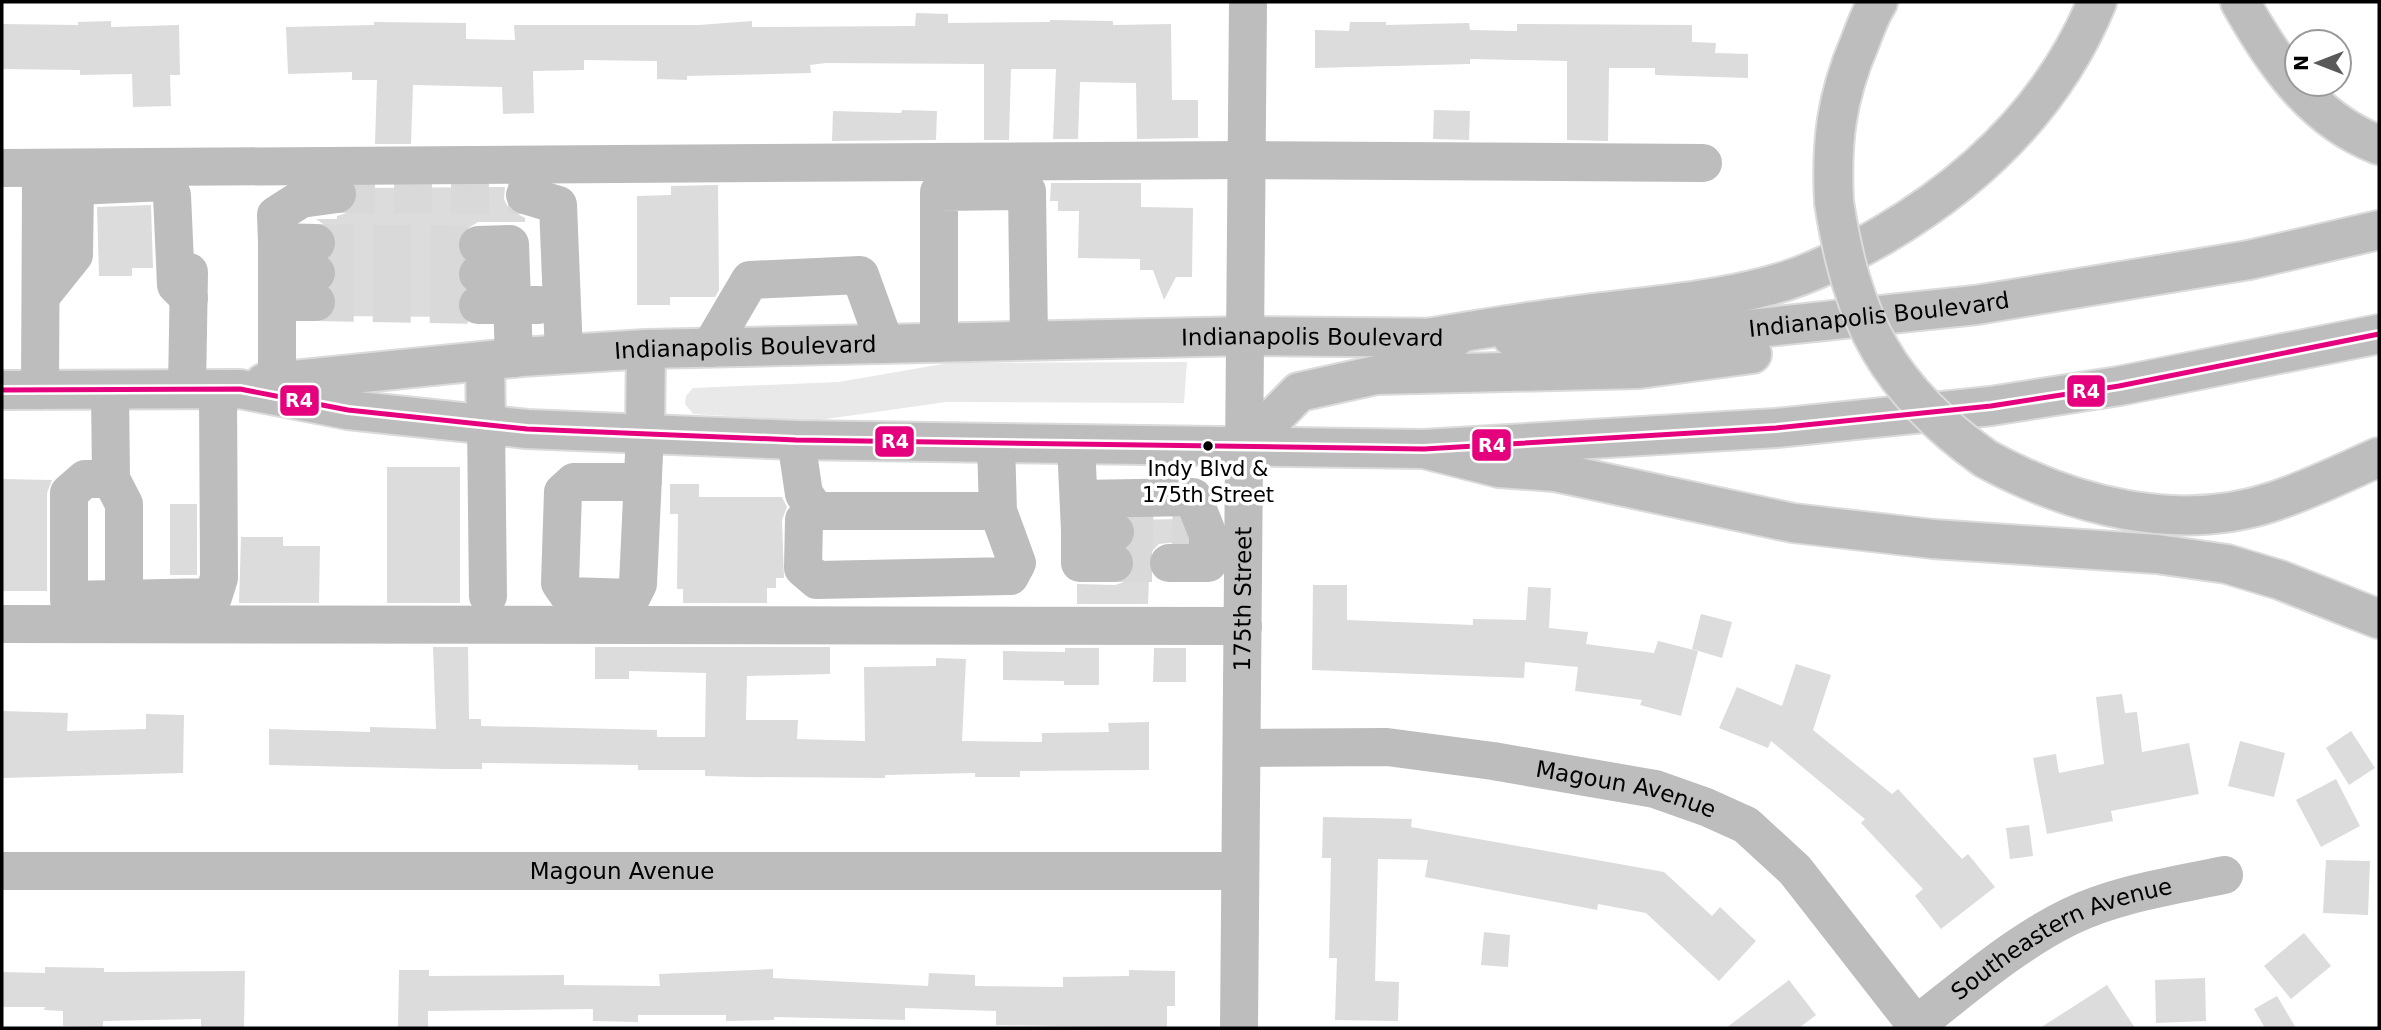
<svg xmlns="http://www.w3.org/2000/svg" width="2381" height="1030" font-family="'DejaVu Sans',sans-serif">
<rect width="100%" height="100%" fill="#fff"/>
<path fill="#e9e9e9" d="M1187 362 1184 403 946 402 812 421 693 414 685 404 686 396 693 388 839 382 948 363Z"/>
<g fill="#dcdcdc">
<path d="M916 13 948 14V23L1050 22V20L1113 21V25L1171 24 1172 100H1198V138L1137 139 1136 83 1080 82 1078 139H1053L1056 69H1011L1009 140H984V64L826 63 810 65 811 73 687 76V80L657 79V61L584 60V70L533 71 534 113 503 114 502 87 413 85 411 144H375L377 80H352V72L288 74 286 27 374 25V22L466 23V39L515 40 514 25H699L752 21V27L915 26Z"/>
<path d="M111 21V27L179 25 180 75H170L171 106 133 107 132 74 80 75V70L2 69V24L78 25V22Z"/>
<path d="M1350 22H1386V25L1469 23 1470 30 1517 31V24L1692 25V42L1716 43 1715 53 1748 54V78L1655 75V68H1609L1608 141 1567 140V61L1470 59V64L1315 68V30L1349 31Z"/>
<path d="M902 110 937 111 936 140 832 141 833 111 901 113Z"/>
<path d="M1434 110 1470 111 1469 140 1433 139Z"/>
<path d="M1051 183H1141V207L1193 208 1192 277H1176L1164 300 1153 270H1140V259L1078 258 1079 211H1058V201H1050Z"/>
<path d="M718 185 719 290 715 297H670V305H637V196L671 195V186Z"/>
<path d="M505 187 504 199 509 209 525 218V222H478L459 234 456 246 462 259 456 273 463 290 456 304 460 317 332 316 338 303 332 288 338 272 331 258 338 243 335 232 316 219H337V216L350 212 357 202V188Z"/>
<path d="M151 205 153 268H132V276H99L97 207Z"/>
<rect x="387" y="467" width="73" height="136"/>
<path d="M2 479 52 480 47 493V591H2Z"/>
<path d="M670 484H699V497H782L787 507 782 520 784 578H776V588H767V603H683V589H677L678 514H670Z"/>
<rect x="170" y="504" width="27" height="71"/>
<path d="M1178 519 1186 541 1159 544 1150 553 1148 604H1077V584L1115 585 1124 582 1133 574 1136 562 1129 548 1137 532 1133 520Z"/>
<path d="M241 537H283V546H320L319 603H239Z"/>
<path d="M1313 585H1347V620L1473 625V619L1526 620 1528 587 1551 588 1549 628 1588 632 1586 644 1654 653 1658 641 1698 651 1681 716 1640 705 1642 700 1575 691 1578 667 1525 662 1524 678 1312 670Z"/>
<path d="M1701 614 1732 622 1722 658 1692 649Z"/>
<path d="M433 647H468L469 719H481V726L657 730V737H705L706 673 629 671V679H595V647H830V674L747 676 746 720H798L797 739 865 741 864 667 936 666V658L966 659 962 741 1042 742V733L1109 732 1108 723 1149 722V770L1020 771V777H975V773L885 775V778L745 777 705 776V770H638V765L482 763V769H446L269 765V729L370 732V727L436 729Z"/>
<path d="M1065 648H1099V685H1064V681L1003 680V651L1065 652Z"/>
<path d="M1154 648H1186V682H1153Z"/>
<path d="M1796 664 1831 675 1813 730 1892 794 1898 789 1962 859 1968 854 1995 887 1941 929 1915 896 1923 889 1861 823 1865 819 1771 741 1768 748 1719 728 1737 687 1782 706Z"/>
<path d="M2122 694 2125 713 2137 712 2142 752 2189 743 2199 794 2111 811 2113 821 2047 834 2033 758 2056 754 2059 773 2104 764 2096 697Z"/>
<path d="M2 711 68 713 67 731 146 729V714L184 715 183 773 2 778Z"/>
<path d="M2351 731 2375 768 2349 785 2326 748Z"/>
<path d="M2240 741 2285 753 2274 797 2228 786Z"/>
<path d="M2336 779 2360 826 2321 847 2296 800Z"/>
<path d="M1323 817 1412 819 1411 827 1664 872 1712 916 1720 907 1756 941 1719 981 1646 913 1598 904 1597 910 1425 877 1428 860 1378 859 1375 981 1399 982 1398 1021 1335 1020 1337 958H1329L1331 858H1322Z"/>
<path d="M2029 825 2033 856 2010 859 2006 828Z"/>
<path d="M2326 860 2370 861 2368 915 2323 913Z"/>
<path d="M1484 932 1510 935 1508 967 1481 965Z"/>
<path d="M2304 933 2331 966 2291 999 2264 966Z"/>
<path d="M45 967 104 968V972L245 971 244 1028H201V1019L103 1021V1027L63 1026V1011L44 1010 45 1007H2V972L45 973Z"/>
<path d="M773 969V978L928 986 929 973 975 975V986L1063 987V977L1129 976V970L1175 971V1006H1167V1028L996 1025V1011L905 1008V1020L774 1017V1020L726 1021V1015H638V1022L593 1021V1009L428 1011V1028H398L399 970H429V976L564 975V985L660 986 659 974Z"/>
<path d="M2205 978 2206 1021 2156 1023 2155 980Z"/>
<path d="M1789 980 1816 1015 1799 1028H1726Z"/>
<path d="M2107 985 2135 1028H2040Z"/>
<path d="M2277 996 2296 1028H2265L2254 1009Z"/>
</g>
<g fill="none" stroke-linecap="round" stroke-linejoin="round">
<g stroke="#d9d9d9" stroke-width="38" stroke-dasharray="38 19" stroke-linecap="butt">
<path d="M337 194 525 195"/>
<path d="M316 243 478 245"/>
<path d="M316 273 478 274"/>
<path d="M316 302 478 305"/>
<path d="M1115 532 1192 534"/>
<path d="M1114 563H1169"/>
</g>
<defs>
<g id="major">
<path id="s5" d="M1512 337 1702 334 1976 305 2249 260 2379 230"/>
<path d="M485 361 486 424"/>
<path id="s6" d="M264 383 521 357 646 349 1247 336 1455 338"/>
<path d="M2 390 240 389 348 410 527 429 796 440 1424 449 1776 428 1991 406 2119 386 2379 334"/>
<path d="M645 433 646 349"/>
<path d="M1245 447 1299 392 1376 375 1639 369 1752 354"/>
</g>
<g id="highway">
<path d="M2240 2C2273 61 2313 120 2379 145"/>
<path d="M1834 202C1831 142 1836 98 1860 42 1865 29 1870 14 1878 2"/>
<path d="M1422 339C1469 331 1516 323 1564 317 1632 307 1700 304 1768 286 1809 276 1846 256 1883 235 1978 179 2055 104 2097 2"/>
<path d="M1424 449 1499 468 1555 472 1793 523 1933 539 2157 554 2227 564 2280 580 2379 619"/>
<path d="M1986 459C2073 506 2178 534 2275 501 2311 489 2345 472 2379 457"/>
</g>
</defs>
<use href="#major" stroke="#dbdbdb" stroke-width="42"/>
<use href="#highway" stroke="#dbdbdb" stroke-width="42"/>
<g stroke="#bdbdbd" stroke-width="38">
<path d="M2 168 1247 160 1703 163"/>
<path d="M525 195 558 205 564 354"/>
<path d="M277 242 276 215 301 199 337 194"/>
<path d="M478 245 510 244 514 358"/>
<path d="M277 273H316"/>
<path d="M478 274 511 276"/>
<path d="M42 295 74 255 75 186 166 182 172 195 176 285 189 298"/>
<path d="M278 302H316"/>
<path d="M478 305H539"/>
<path d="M939 343V192L1027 191 1029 340"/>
<path d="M710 348 750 280 860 275 885 344"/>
<path d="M277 380V242L316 243"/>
<path d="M187 389 189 272"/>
<path d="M40 390 41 187 75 186"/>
<path d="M110 390 111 479 124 504V600"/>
<path d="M486 424 488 596"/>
<path d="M796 440 804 494 816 511"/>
<path d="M996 443 998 511 1017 563 1010 576 817 580 803 568 804 520 816 511H998"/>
<path d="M1076 444 1080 531 1115 532"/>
<path d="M111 479H85L69 493V600L213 597 219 578 218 389"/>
<path d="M643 482H574L563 492 560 583 569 596 631 598 638 584 645 433"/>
<path d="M1080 499 1193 497 1208 535V563H1169"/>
<path d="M1080 531V563H1114"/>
<path d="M2 624 1243 626"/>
<path id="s1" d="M1242 748 1387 747 1493 761 1655 789 1706 807 1746 825 1795 870 1916 1025"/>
<path id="s2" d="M2 871H1240"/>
<path id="s3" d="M1239 1028 1248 2"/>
<path id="s4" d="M1912 1028C1962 990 2012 945 2069 917 2116 894 2172 886 2224 875"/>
</g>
<use href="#major" stroke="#bdbdbd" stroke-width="38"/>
<use href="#highway" stroke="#bdbdbd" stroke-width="38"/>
<defs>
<path id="highway-bridge" d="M1834 202C1852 320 1887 389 1986 459"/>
</defs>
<use href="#highway-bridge" stroke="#dbdbdb" stroke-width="42" stroke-linecap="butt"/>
<use href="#highway-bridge" stroke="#bdbdbd" stroke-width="38"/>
<defs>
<path id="bus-1" d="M2 390 240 389 348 410 527 429 796 440 1424 449 1776 428 1991 406 2119 386 2379 334"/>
</defs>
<use href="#bus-1" stroke="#fff" stroke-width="10"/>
<use href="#bus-1" stroke="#e5007d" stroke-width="5"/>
</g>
<circle fill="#000" stroke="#fff" stroke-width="2.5" cx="1208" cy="446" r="6"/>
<g text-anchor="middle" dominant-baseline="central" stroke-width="7" stroke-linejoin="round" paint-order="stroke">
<g font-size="21" fill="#000" stroke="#fff">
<text x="1208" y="469">Indy Blvd &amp;<tspan x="1208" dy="26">175th Street</tspan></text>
</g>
<g font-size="23" fill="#000" stroke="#fff">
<text stroke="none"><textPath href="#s5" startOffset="368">Indianapolis Boulevard</textPath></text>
<text stroke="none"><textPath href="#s6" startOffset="1050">Indianapolis Boulevard</textPath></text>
<text stroke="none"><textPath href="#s6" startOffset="483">Indianapolis Boulevard</textPath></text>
<text stroke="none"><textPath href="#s3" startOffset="429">175th Street</textPath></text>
<text stroke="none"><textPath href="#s1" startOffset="388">Magoun Avenue</textPath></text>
<text stroke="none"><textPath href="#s2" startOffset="620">Magoun Avenue</textPath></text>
<text stroke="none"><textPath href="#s4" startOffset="177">Southeastern Avenue</textPath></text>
</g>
</g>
<g stroke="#fff" stroke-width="2.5">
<rect x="2066" y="374" width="40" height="34" rx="7" fill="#e5007d"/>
<rect x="279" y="384" width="41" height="33" rx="7" fill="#e5007d"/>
<rect x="874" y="425" width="41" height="33" rx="7" fill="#e5007d"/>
<rect x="1471" y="428" width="41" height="34" rx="7" fill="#e5007d"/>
</g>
<g font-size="19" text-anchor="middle" font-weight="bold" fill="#fff">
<text x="2086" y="398">R4</text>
<text x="299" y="407">R4</text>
<text x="895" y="448">R4</text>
<text x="1492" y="452">R4</text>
</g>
<rect width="2381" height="1030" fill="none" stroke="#000000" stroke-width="7"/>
<g transform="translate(2318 63) rotate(270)"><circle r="33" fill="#ffffff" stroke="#999999" stroke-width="2"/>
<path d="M0-5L12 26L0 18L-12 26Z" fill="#595959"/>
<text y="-10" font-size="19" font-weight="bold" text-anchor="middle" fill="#000000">N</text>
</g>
</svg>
